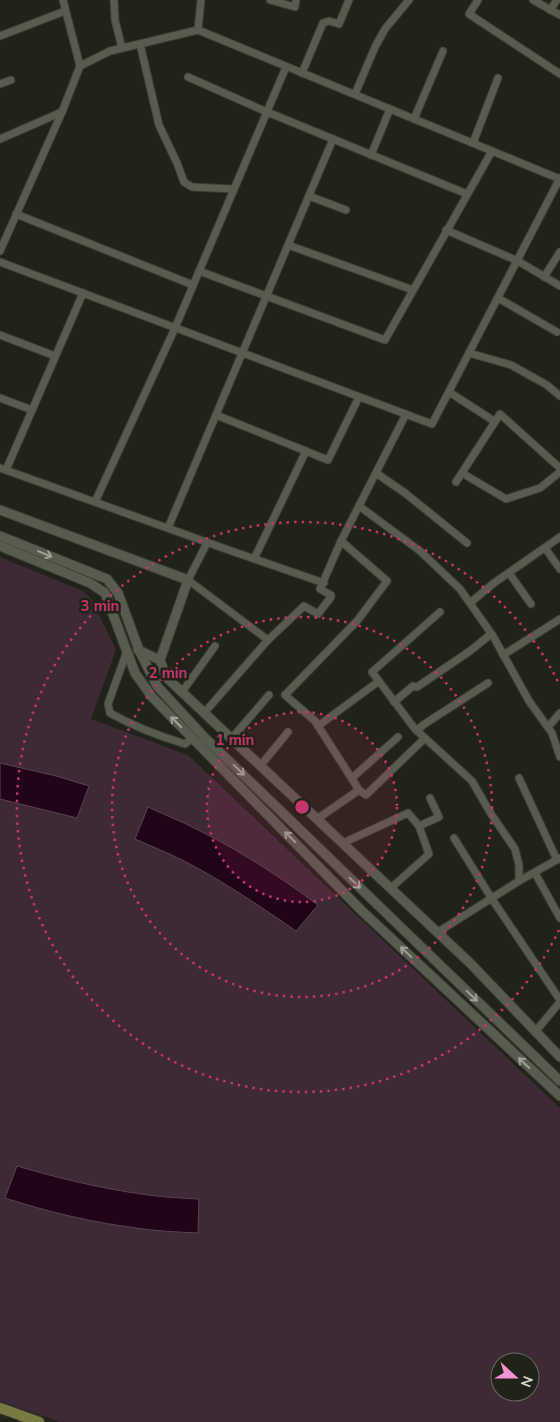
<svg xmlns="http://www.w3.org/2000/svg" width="560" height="1422" font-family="'Nunito Sans',sans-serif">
<rect width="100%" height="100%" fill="#212218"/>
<path fill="#3e2937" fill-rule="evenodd" d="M0 557 83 591 92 600 116 650 91 719 188 755 560 1108V1422H60L0 1401ZM500 1362H530V1392H500Z"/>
<g fill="#21041a" stroke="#584451">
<path d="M0 763 56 776 89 786 77 818 0 799Z"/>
<path d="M148 807C167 816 186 823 204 833 245 854 282 878 318 905L296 931C261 907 226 883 188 863 171 854 153 847 135 839Z"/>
<path d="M17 1166C58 1178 99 1188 141 1194 160 1197 180 1198 199 1199L198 1233C177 1232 156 1231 136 1228 91 1222 48 1212 5 1198Z"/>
</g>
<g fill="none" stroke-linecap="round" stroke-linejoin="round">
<defs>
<g id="minor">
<path d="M114 0 115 20 122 48"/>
<path d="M270 0 295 7 296 0"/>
<path d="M478 0 469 14 560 74"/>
<path d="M533 0 560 15"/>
<path d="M550 10 557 0"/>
<path d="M198 30 201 0"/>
<path d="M0 36 65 11"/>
<path d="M140 44 159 125 177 163 184 182 192 187 234 189"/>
<path d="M80 66 110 51 198 30 560 179"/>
<path d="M302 73 323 23 329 21 339 24 349 0"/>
<path d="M188 77 267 112 467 194"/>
<path d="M0 84 11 80"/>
<path d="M355 94 375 47 385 29 409 0"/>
<path d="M414 119 443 51"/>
<path d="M0 139 62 112"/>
<path d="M473 143 498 78"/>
<path d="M371 155 390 109"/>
<path d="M309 196 346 210"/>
<path d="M16 214 193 285"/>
<path d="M446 230 518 261 560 286"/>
<path d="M288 245 413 290"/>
<path d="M0 251 62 112 80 66 63 0"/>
<path d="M0 262 432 424 560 178"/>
<path d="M199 271 385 340 492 151"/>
<path d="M544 277 560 252"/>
<path d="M498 298 557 332"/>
<path d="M0 335 55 356"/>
<path d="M469 353 511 365 547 385 560 396"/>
<path d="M449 392 494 421"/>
<path d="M0 398 32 410"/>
<path d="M216 415 328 460 359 397"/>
<path d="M0 468 223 548 324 583"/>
<path d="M6 470 83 293"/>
<path d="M376 473 405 493 467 543"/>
<path d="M462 473 506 499 540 488 560 472"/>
<path d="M456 482 500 414 560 468"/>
<path d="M95 502 175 328 286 67"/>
<path d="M359 506 420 551 460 589 493 636 529 701 552 733 560 757"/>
<path d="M168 528 333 139"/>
<path d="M341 541 387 581 357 621 285 695 315 721 359 790"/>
<path d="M207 543 188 580 268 640"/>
<path d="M545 548 560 569"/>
<path d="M254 559 306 451"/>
<path d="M509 573 531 604"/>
<path d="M470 603 494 583 560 537"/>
<path d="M440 612 372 672 415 729 472 781 491 814 515 849 519 865V881"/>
<path d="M127 651 108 704 110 713C133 726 159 736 185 744L193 738"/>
<path d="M503 655 560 619"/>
<path d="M182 692 215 646"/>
<path d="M394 702 413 686 417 687 470 651 491 634"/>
<path d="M204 713 268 640 304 606 318 614 331 597V595L320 589 341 541 406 414"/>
<path d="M318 726 379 681"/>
<path d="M548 727 560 713"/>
<path d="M417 731 423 725 488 683"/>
<path d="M232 738 269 695"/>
<path d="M261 765 288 732"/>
<path d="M352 778 398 737"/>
<path d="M519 778 557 860"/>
<path d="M317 819 359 790 366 795 425 738"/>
<path d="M454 838 492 899 560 1000"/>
<path d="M343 843 408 813 419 826"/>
<path d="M535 873 560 918"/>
<path d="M391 888 429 854 419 826 439 817 430 798"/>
<path d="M438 932 519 881 560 858"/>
<path d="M535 1032 560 1002"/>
</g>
<g id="tertiary">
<path d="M0 510 188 580 160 660 166 677 470 963 560 1057"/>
<path d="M0 536 107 579 118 593 139 650 157 686 205 738 560 1081"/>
<path d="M0 546 90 583 105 593 135 673 152 697 362 911 560 1096"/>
<path d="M138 650 160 660"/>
</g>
<path id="secondary" d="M0 1408 39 1422"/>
</defs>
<use href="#minor" stroke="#3c3c35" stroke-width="9"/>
<use href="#tertiary" stroke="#3c3c35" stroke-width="11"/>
<use href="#secondary" stroke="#3c3c35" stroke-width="12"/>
<use href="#minor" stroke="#5a5b4f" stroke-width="7"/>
<use href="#tertiary" stroke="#5a5b4f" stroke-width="9"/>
<use href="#secondary" stroke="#797942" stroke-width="10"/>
</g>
<defs><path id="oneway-shaft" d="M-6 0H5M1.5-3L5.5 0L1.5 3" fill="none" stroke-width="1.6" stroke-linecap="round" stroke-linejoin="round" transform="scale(1.25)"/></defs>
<g stroke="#a0a097">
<use href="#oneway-shaft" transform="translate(45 554) rotate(22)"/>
<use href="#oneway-shaft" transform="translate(176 722) rotate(-135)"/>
<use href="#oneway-shaft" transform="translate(239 770) rotate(44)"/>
<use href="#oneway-shaft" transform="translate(290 837) rotate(-135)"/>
<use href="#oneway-shaft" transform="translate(355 883) rotate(44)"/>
<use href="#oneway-shaft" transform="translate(406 952) rotate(-137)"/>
<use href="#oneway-shaft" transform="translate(472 996) rotate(44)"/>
<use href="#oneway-shaft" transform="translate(524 1063) rotate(-137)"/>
</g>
<circle cx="302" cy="807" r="95" fill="#c5356d" fill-opacity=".12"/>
<g fill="none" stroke="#c5356d" stroke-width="2.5" stroke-dasharray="2.5 5">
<circle cx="302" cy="807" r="95"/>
<circle cx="302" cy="807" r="190"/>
<path d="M559 930A285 285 0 1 1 559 684"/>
</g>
<circle cx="302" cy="807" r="8" fill="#c5356d" stroke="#212218" stroke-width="2.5"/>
<g font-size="15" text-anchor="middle" font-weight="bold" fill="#c5356d" stroke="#212218" stroke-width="5" stroke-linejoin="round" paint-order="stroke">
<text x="100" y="611">3 min</text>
<text x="168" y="678">2 min</text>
<text x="235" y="745">1 min</text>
</g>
<g transform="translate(515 1377) rotate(111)"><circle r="24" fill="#212218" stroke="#6b6b62"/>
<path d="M0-4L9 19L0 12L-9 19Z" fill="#f391d5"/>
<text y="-8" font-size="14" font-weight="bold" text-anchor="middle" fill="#d9d9d2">N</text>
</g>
</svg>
